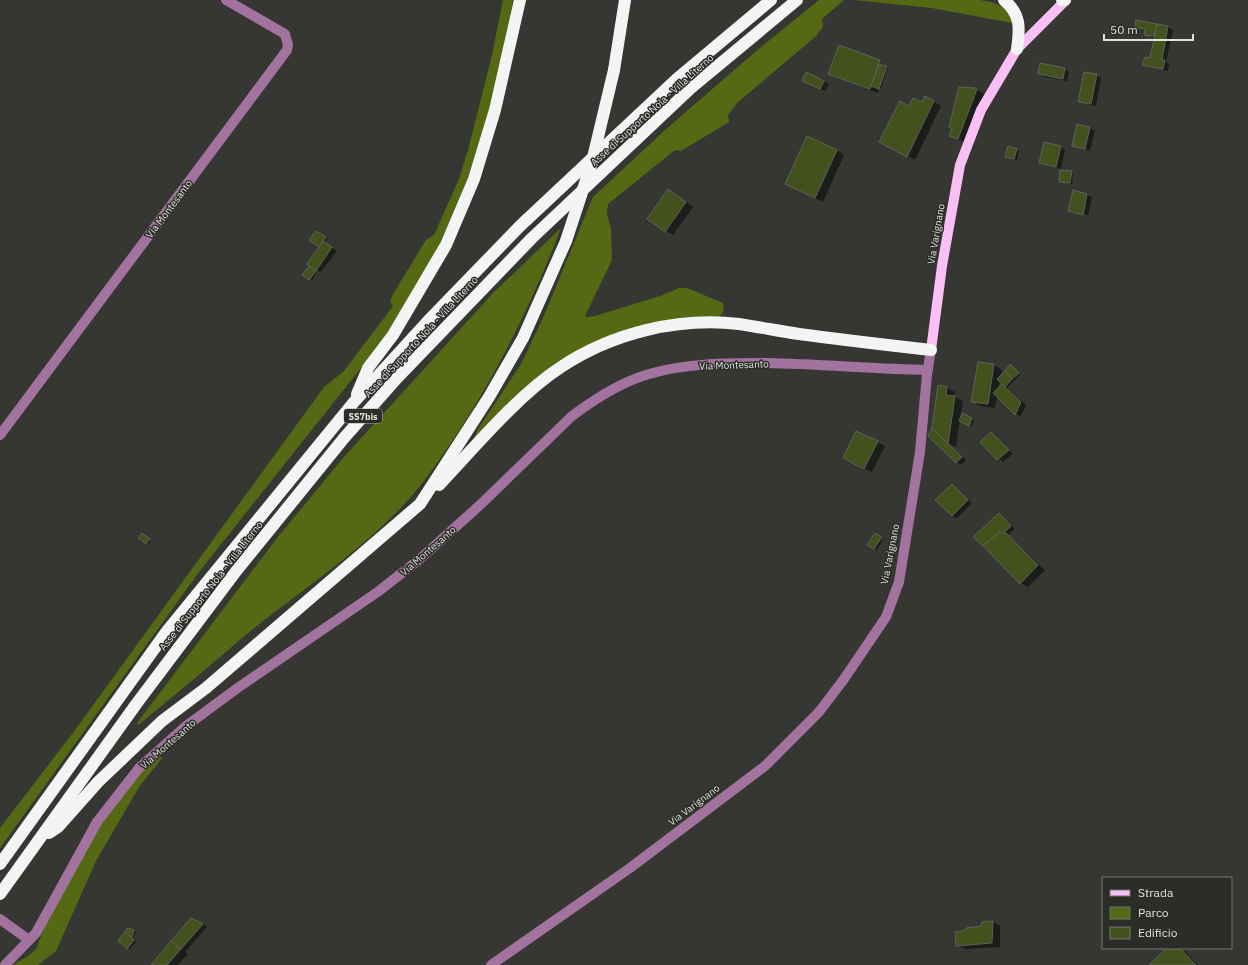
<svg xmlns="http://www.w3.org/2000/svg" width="1248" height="965" font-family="'IBM Plex Sans',sans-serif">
<rect width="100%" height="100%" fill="#363732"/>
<g fill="#556814">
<path d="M503 0H513L499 76 474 163 440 244 384 339 199 572 0 848V828L75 730 324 387 344 371 393 306 390 302 393 294 426 240 434 235 459 179 468 150 492 55Z"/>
<path d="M819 0H844L822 19 823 27 815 37 737 103 728 115 729 122 681 151 675 150 608 204 607 214 611 229 612 260 585 316 588 317 595 316 660 296 679 288H687L723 303C725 310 723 314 717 319L599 341 473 440 478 429 521 364 543 318 593 197 665 130 755 52Z"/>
<path d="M854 0H980C993 2 1011 6 1012 23L932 8Z"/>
<path d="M561 228C532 303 501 366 457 434 439 461 419 490 396 513 347 562 288 599 235 644 203 672 171 698 138 725L137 723 277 538 343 458 494 292Z"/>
<path d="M157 757H163L139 787 96 861 56 951 38 965H13L28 956 36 949 51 911 90 839 132 780Z"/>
</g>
<g fill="#0007" fill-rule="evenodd">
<path d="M1137 21 1168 27 1173 30 1166 62 1169 64 1168 71 1143 65 1150 59 1155 38 1145 34 1146 30 1136 27Z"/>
<path d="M839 47 888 66 881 89 879 88 878 93 830 74Z"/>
<path d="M1065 69 1069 72 1067 81 1044 77 1039 74Z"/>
<path d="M807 74 829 84 825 91 808 84Z"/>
<path d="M1096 75 1101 78 1096 106 1084 104 1080 101Z"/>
<path d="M976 89 984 94 966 143 950 135Z"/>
<path d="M926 97 941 106 915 160 888 146 910 107 922 104Z"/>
<path d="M1078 125 1095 130 1090 151 1073 145Z"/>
<path d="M1008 147 1019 151 1017 160 1008 157Z"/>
<path d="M1061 147 1065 150 1061 169 1040 162Z"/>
<path d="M837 150 844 155 823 202 794 188Z"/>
<path d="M1071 172 1073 173 1072 184 1060 181Z"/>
<path d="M1074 192 1092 197 1088 217V215L1069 211Z"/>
<path d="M676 195 693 207 673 235 666 231Z"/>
<path d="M316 232 327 239 325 243 337 251 321 272 315 269 317 272 312 280 304 274 314 268 320 247Z"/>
<path d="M979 363 994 365 1002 370 1001 377 1012 367 1020 374 1007 388 1026 405 1020 417 997 396 995 408 980 406 972 401ZM1000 380 1003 384 998 389Z"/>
<path d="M939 386 947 388 955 392 954 397 963 401 961 414 974 420 972 426 960 420 956 447 949 444 966 460 961 465 956 462 932 429Z"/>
<path d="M991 433 1013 454 1003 462 981 442Z"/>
<path d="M877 442 885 446 872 472 851 462Z"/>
<path d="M952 485 972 503 957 518 952 516Z"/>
<path d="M999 514 1015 529 1008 535 1045 570 1028 587 1020 583Z"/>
<path d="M875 534 883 539 877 550 869 545Z"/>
<path d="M144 536 151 541 149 544 147 543Z"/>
<path d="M993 922 1000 926V947L965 949 957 945 982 927Z"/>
<path d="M202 924 207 927 185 952 188 954 178 965H152Z"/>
<path d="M128 929 136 932 133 940 136 942 130 949 119 941Z"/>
<path d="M1168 948H1182L1198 965H1151Z"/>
</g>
<g fill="#43511c" stroke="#5f615c">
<path d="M1136 20 1157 24 1154 36 1144 35 1145 29 1135 27Z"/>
<path d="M1157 24 1168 26 1162 60H1165L1163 69 1142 65 1145 57 1150 58Z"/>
<path d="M839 45 880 60 870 89 828 74Z"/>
<path d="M1040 63 1065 68 1063 79 1038 74Z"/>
<path d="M879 64 887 66 879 89 871 86Z"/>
<path d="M806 72 824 81 820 89 802 81Z"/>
<path d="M1084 72 1097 74 1091 104 1078 102Z"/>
<path d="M959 87 976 88 977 89 958 139 949 136 952 129 949 127Z"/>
<path d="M925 96 934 101 907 157 879 142 900 101 909 106 913 98 922 102Z"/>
<path d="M1077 124 1090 127 1085 149 1072 146Z"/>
<path d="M807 136 837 150 815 198 785 184Z"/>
<path d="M1044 142 1061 146 1056 167 1039 163Z"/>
<path d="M1008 146 1017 149 1014 159 1005 157Z"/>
<path d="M1060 170 1072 171 1070 183 1059 182Z"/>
<path d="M668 189 686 202 665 232 647 219Z"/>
<path d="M1073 190 1087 194 1083 215 1068 211Z"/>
<path d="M316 231 326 237 319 247 309 240Z"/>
<path d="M323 241 332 247 316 271 307 264Z"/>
<path d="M309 266 316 271 309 280 302 275Z"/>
<path d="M978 362 994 364 988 404 971 402Z"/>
<path d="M1010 364 1019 373 1012 379 1005 371Z"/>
<path d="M1005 371 1012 379 1005 387 997 379Z"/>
<path d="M1002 384 1021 402 1015 415 993 393Z"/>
<path d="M938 385 947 387 946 395 955 396 948 444 932 428Z"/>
<path d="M962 413 972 418 969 426 959 421Z"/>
<path d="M932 428 962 457 956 463 928 436Z"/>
<path d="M856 431 878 441 864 469 843 458Z"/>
<path d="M991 432 1009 450 997 460 980 442Z"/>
<path d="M952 484 968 500 952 516 935 500Z"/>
<path d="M999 513 1011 526 1003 534 1000 531 983 546 973 537Z"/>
<path d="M1000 531 1003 534 1005 532 1038 565 1020 584 983 546Z"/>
<path d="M142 533 150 539 146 544 138 538Z"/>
<path d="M875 533 882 537 874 549 867 545Z"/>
<path d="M191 918 203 924 181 949 171 941Z"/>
<path d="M993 921 992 943 956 946 955 932 966 930V928L981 926 982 922Z"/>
<path d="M127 928 134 930 132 938 125 932Z"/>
<path d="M125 932 134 940 127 949 118 941Z"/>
<path d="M171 941 181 949 167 965H151Z"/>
<path d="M1167 948H1180L1196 965H1149Z"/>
</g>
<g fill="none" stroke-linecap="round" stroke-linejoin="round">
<g stroke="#a3739f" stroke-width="10">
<path d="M0 435 287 50 288 45 285 34 226 0"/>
<path d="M0 919 29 940"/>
<path d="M5 965 36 933 97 822 139 768 186 726 239 687 379 591 421 558 480 505 572 416C596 398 621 382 649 374 687 363 727 363 767 363 821 364 874 369 928 370"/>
<path d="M491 965 630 868 765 766 819 712 844 679 886 617 899 582 920 452 927 374 931 350"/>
</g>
<path stroke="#fabff4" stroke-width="10" d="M931 350 942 266 960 165 981 110 1017 49 1066 0"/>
<g stroke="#f4f4f4" stroke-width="12">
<path d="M1004 0C1021 14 1020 28 1017 49"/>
<path d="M1062 0H1065"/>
<path d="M614 70 625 0"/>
<path d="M357 394 368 368 393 335 446 245 474 179 495 110 520 0"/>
<path d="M439 485C475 447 518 395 561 367 612 333 678 317 739 324 759 327 779 331 799 334 843 340 887 345 931 350"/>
<path d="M49 833 58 827 98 782 162 721 206 688 420 504 489 397 523 338 566 241"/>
<path d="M0 864 167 631 354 402 428 321 520 226 679 77 771 0"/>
<path d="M0 894 137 703 237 570 344 438 397 378 532 238 691 88 797 0"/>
</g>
<path stroke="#f4f4f4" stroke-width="12" d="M566 241 592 162 614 70"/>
</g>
<g text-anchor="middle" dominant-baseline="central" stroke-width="3" stroke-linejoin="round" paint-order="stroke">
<rect fill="#2b2d28" stroke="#aaaca8" stroke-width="1" x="344" y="409" width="38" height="14" rx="3"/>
<g font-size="9" font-weight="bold" fill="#e1e2df">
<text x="363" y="416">SS7bis</text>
</g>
<g font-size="10" fill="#e1e2df" stroke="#2b2d28">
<text transform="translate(652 110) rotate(-42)">Asse di Supporto Nola - Villa Literno</text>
<text transform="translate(169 209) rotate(-53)">Via Montesanto</text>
<text transform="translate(936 234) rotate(-80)">Via Varignano</text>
<text transform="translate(421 337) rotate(-47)">Asse di Supporto Nola - Villa Literno</text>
<text transform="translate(734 365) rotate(-2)">Via Montesanto</text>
<text transform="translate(428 551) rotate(-41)">Via Montesanto</text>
<text transform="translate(890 554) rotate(-79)">Via Varignano</text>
<text transform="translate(211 586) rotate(-52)">Asse di Supporto Nola - Villa Literno</text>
<text transform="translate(168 744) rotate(-41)">Via Montesanto</text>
<text transform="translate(694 805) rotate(-37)">Via Varignano</text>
</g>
</g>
<rect x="1102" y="877" width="130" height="72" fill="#2b2d28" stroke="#747571"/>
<rect x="1110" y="890" width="20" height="6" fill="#fabff4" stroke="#747571"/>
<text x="1138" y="897" font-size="12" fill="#e1e2df">Strada</text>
<rect x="1110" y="907" width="20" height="12" fill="#556814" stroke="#747571"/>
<text x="1138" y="917" font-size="12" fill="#e1e2df">Parco</text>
<rect x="1110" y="927" width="20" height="12" fill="#43511c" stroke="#747571"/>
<text x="1138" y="937" font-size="12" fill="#e1e2df">Edificio</text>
<path d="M1104 34v6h89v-6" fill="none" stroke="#e1e2df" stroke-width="2"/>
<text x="1110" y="34" font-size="12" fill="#e1e2df" stroke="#2b2d28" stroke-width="3" paint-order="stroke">50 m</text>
</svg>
